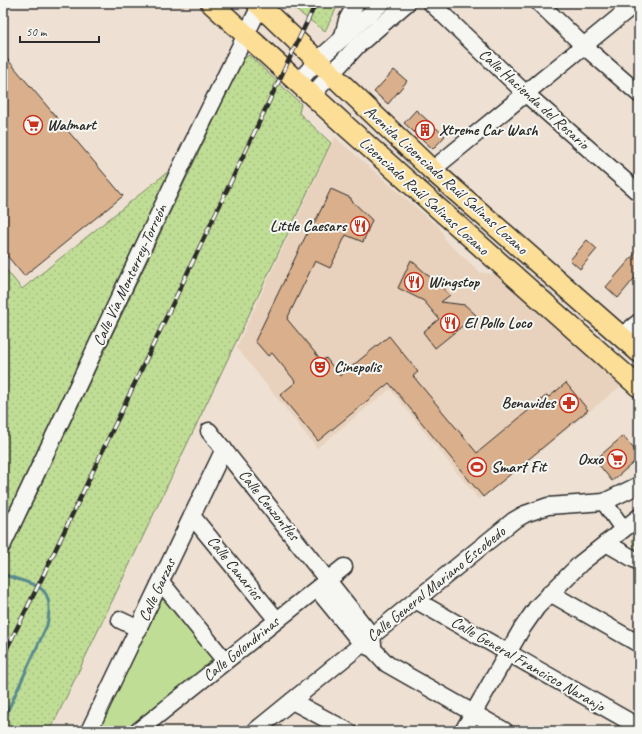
<svg xmlns="http://www.w3.org/2000/svg" width="642" height="734" font-family="Caveat,sans-serif">
<defs>
<pattern id="grass-dots" width="8" height="8" patternUnits="userSpaceOnUse"><rect width="8" height="8" fill="#c0dd95"/><path d="M2 2h.1M6 6h.1" fill="none" stroke="#a5be81" stroke-width="1.8" stroke-linecap="round"/></pattern>
</defs>
<rect width="100%" height="100%" fill="#eee1d3"/>
<filter id="ink" filterUnits="userSpaceOnUse"><feTurbulence type="fractalNoise" baseFrequency=".025" numOctaves="2"/><feDisplacementMap in="SourceGraphic" scale="8" xChannelSelector="R" yChannelSelector="G"/><feConvolveMatrix kernelMatrix="1 2 1 2 8 2 1 2 1" color-interpolation-filters="sRGB"/></filter>
<g filter="url(#ink)">
<path fill="#e8d2bd" d="M335 137 440 228 446 241 480 272 497 275 621 386 479 500 390 389 317 448 237 348V346Z"/>
<g fill="url(#grass-dots)" stroke="#768460">
<path d="M292 3H339L325 31 290 6Z"/>
<path d="M249 55 301 104 299 113 331 143 50 731H3V565L243 59Z"/>
<path d="M170 170 3 523V266L22 289Z"/>
<path d="M639 532V550L635 548 632 540Z"/>
</g>
<path fill="#c0dd95" stroke="#768460" d="M161 600H165L213 658 212 662 127 731H95Z"/>
<g fill="none" stroke-linecap="round" stroke-linejoin="round">
<path stroke="#598a8f" stroke-width="3" d="M3 574C36 587 56 583 47 625L3 721"/>
</g>
<g fill="#daaf8b" stroke="#2b2b2b">
<path d="M3 54 123 196 24 276 3 251Z"/>
<path d="M394 70 407 81 388 104 374 92Z"/>
<path d="M416 110 445 136 433 149 404 123Z"/>
<path d="M331 189 351 198V200L372 220 363 242 346 235 330 268 315 261 287 319 322 361 326 358 340 376 389 336 418 372 413 376 477 453 547 395 549 397 566 383 588 410 483 497 389 383 318 441 280 395 296 382 272 353 268 356 255 341 311 225 313 226Z"/>
<path d="M587 240 597 249 580 269 570 260Z"/>
<path d="M639 249V273L618 298 606 287Z"/>
<path d="M411 260 450 295 441 302 465 305 476 315 435 348 423 332 439 319 424 301 398 288Z"/>
<path d="M623 436 639 455V458L612 481 595 460Z"/>
</g>
<g fill="none" stroke-linecap="round" stroke-linejoin="round">
<defs>
<g id="minor">
<path d="M431 3 525 93 639 193"/>
<path d="M539 3 584 46 639 94"/>
<path d="M343 36 347 20 356 3"/>
<path d="M298 82 318 60 382 3"/>
<path d="M312 95 357 46 407 3"/>
<path d="M432 170 636 3"/>
<path d="M621 336 639 322"/>
<path d="M209 431 372 636 373 645"/>
<path d="M604 502 623 529"/>
<path d="M192 516 277 620"/>
<path d="M606 543 639 562"/>
<path d="M3 544 189 150 260 6"/>
<path d="M161 582 225 661"/>
<path d="M317 589 362 644 373 649 387 664 505 731"/>
<path d="M550 593 639 644"/>
<path d="M417 601 639 727"/>
<path d="M120 620 139 629"/>
<path d="M292 701 348 731"/>
<path d="M89 731 224 449"/>
<path d="M138 731 344 567"/>
<path d="M255 731 513 521 525 514 548 506 604 502 639 485"/>
<path d="M463 731 521 630 537 607 581 563 639 517"/>
</g>
<g id="major">
<path d="M211 3 348 128 639 387"/>
<path d="M257 3 432 170 639 352"/>
</g>
</defs>
<use href="#minor" stroke="#2b2b2b" stroke-width="19"/>
<use href="#major" stroke="#2b2b2b" stroke-width="23"/>
<use href="#minor" stroke="#f6f6f2" stroke-width="16"/>
<use href="#major" stroke="#fdde96" stroke-width="20"/>
<defs>
<path id="rail" d="M3 656 41 580 316 3"/>
</defs>
<use href="#rail" stroke="#2b2b2b" stroke-width="4.5"/>
<use href="#rail" stroke="#f6f6f2" stroke-width="3" stroke-dasharray="9" stroke-linecap="butt"/>
</g>
</g>
<defs>
<symbol id="supermarket-ring" viewBox="-11 -11 22 22"><circle r="9.5" fill="#f6f6f2" stroke="#c8321e" stroke-width="1.5"/><path d="M-6-5.5h2.5l.6 2H6L4.5 2H-2.5L-4.4-4H-6ZM-1.5 3.2a1.3 1.3 0 1 0 .1 0ZM3 3.2a1.3 1.3 0 1 0 .1 0Z" fill="#c8321e"/></symbol>
<symbol id="building-ring" viewBox="-11 -11 22 22"><circle r="9.5" fill="#f6f6f2" stroke="#c8321e" stroke-width="1.5"/><path d="M-4-6H4V6H1V3H-1V6H-4ZM-2.5-4.3h1.7v1.8h-1.7ZM.8-4.3h1.7v1.8H.8ZM-2.5-1h1.7V.8h-1.7ZM.8-1h1.7V.8H.8Z" fill="#c8321e"/></symbol>
<symbol id="restaurant-ring" viewBox="-11 -11 22 22"><circle r="9.5" fill="#f6f6f2" stroke="#c8321e" stroke-width="1.5"/><path d="M-5-6h1v4h1v-4h1v4h1v-4h1v5L-1.5 .5V6h-2V.5L-5-1ZM5-6V6H3V1.5H1.5Q1.5-4 5-6Z" fill="#c8321e"/></symbol>
<symbol id="theatre-ring" viewBox="-11 -11 22 22"><circle r="9.5" fill="#f6f6f2" stroke="#c8321e" stroke-width="1.5"/><path d="M-5-5.5Q0-4 5-5.5V0Q5 5 0 6Q-5 5-5 0ZM-3.3-2.5H-1v1.5H-3.3ZM1-2.5H3.3v1.5H1ZM-2.8 1Q0 5.5 2.8 1Z" fill="#c8321e"/></symbol>
<symbol id="pharmacy-ring" viewBox="-11 -11 22 22"><circle r="9.5" fill="#f6f6f2" stroke="#c8321e" stroke-width="1.5"/><path d="M-2-6h4v4h4v4h-4v4h-4v-4h-4v-4h4Z" fill="#c8321e"/></symbol>
<symbol id="stadium-ring" viewBox="-11 -11 22 22"><circle r="9.5" fill="#f6f6f2" stroke="#c8321e" stroke-width="1.5"/><path d="M0-5a6.5 5 0 1 0 0 10a6.5 5 0 1 0 0-10ZM-3.5-1.8h7v3.6h-7Z" fill="#c8321e"/></symbol>
</defs>
<g fill-rule="evenodd">
<use href="#supermarket-ring" x="22" y="114" width="22" height="22"/>
<use href="#building-ring" x="414" y="119" width="22" height="22"/>
<use href="#restaurant-ring" x="349" y="215" width="22" height="22"/>
<use href="#restaurant-ring" x="403" y="271" width="22" height="22"/>
<use href="#restaurant-ring" x="439" y="312" width="22" height="22"/>
<use href="#theatre-ring" x="309" y="356" width="22" height="22"/>
<use href="#pharmacy-ring" x="558" y="392" width="22" height="22"/>
<use href="#supermarket-ring" x="606" y="448" width="22" height="22"/>
<use href="#stadium-ring" x="466" y="456" width="22" height="22"/>
</g>
<g text-anchor="middle" dominant-baseline="central" stroke-width="4" stroke-linejoin="round" paint-order="stroke">
<g font-size="16" fill="#2b2b2b" stroke="#f6f6f2">
<text transform="translate(534 99) rotate(42)">Calle Hacienda del Rosario</text>
<text transform="translate(446 180) rotate(42)">Avenida Licenciado Raúl Salinas Lozano</text>
<text transform="translate(424 196) rotate(42)">Licenciado Raúl Salinas Lozano</text>
<text transform="translate(130 275) rotate(-65)">Calle Vía Monterrey-Torreón</text>
<text transform="translate(269 505) rotate(51)">Calle Cenzontles</text>
<text transform="translate(235 568) rotate(51)">Calle Canarios</text>
<text transform="translate(436 584) rotate(-39)">Calle General Mariano Escobedo</text>
<text transform="translate(157 590) rotate(-65)">Calle Garzas</text>
<text transform="translate(241 649) rotate(-39)">Calle Golondrinas</text>
<text transform="translate(528 664) rotate(30)">Calle General Francisco Naranjo</text>
</g>
<g font-size="16" font-weight="bold" fill="#2b2b2b" stroke="#f6f6f2" text-anchor="start">
<text x="47" y="125">Walmart</text>
<text x="439" y="130">Xtreme Car Wash</text>
<text x="346" y="226" text-anchor="end">Little Caesars</text>
<text x="428" y="282">Wingstop</text>
<text x="464" y="323">El Pollo Loco</text>
<text x="334" y="367">Cinepolis</text>
<text x="555" y="403" text-anchor="end">Benavides</text>
<text x="603" y="459" text-anchor="end">Oxxo</text>
<text x="491" y="467">Smart Fit</text>
</g>
</g>
<rect width="642" height="734" fill="none" stroke="#f6f6f2" stroke-width="16"/>
<rect x="8" y="8" width="626" height="718" fill="none" stroke="#2b2b2b" stroke-width="1.5" filter="url(#ink)"/>
<path d="M20 36v6h79v-6" fill="none" stroke="#2b2b2b" stroke-width="2"/>
<text x="26" y="36" font-size="12" fill="#2b2b2b" stroke="#f6f6f2" stroke-width="3" paint-order="stroke">50 m</text>
</svg>
